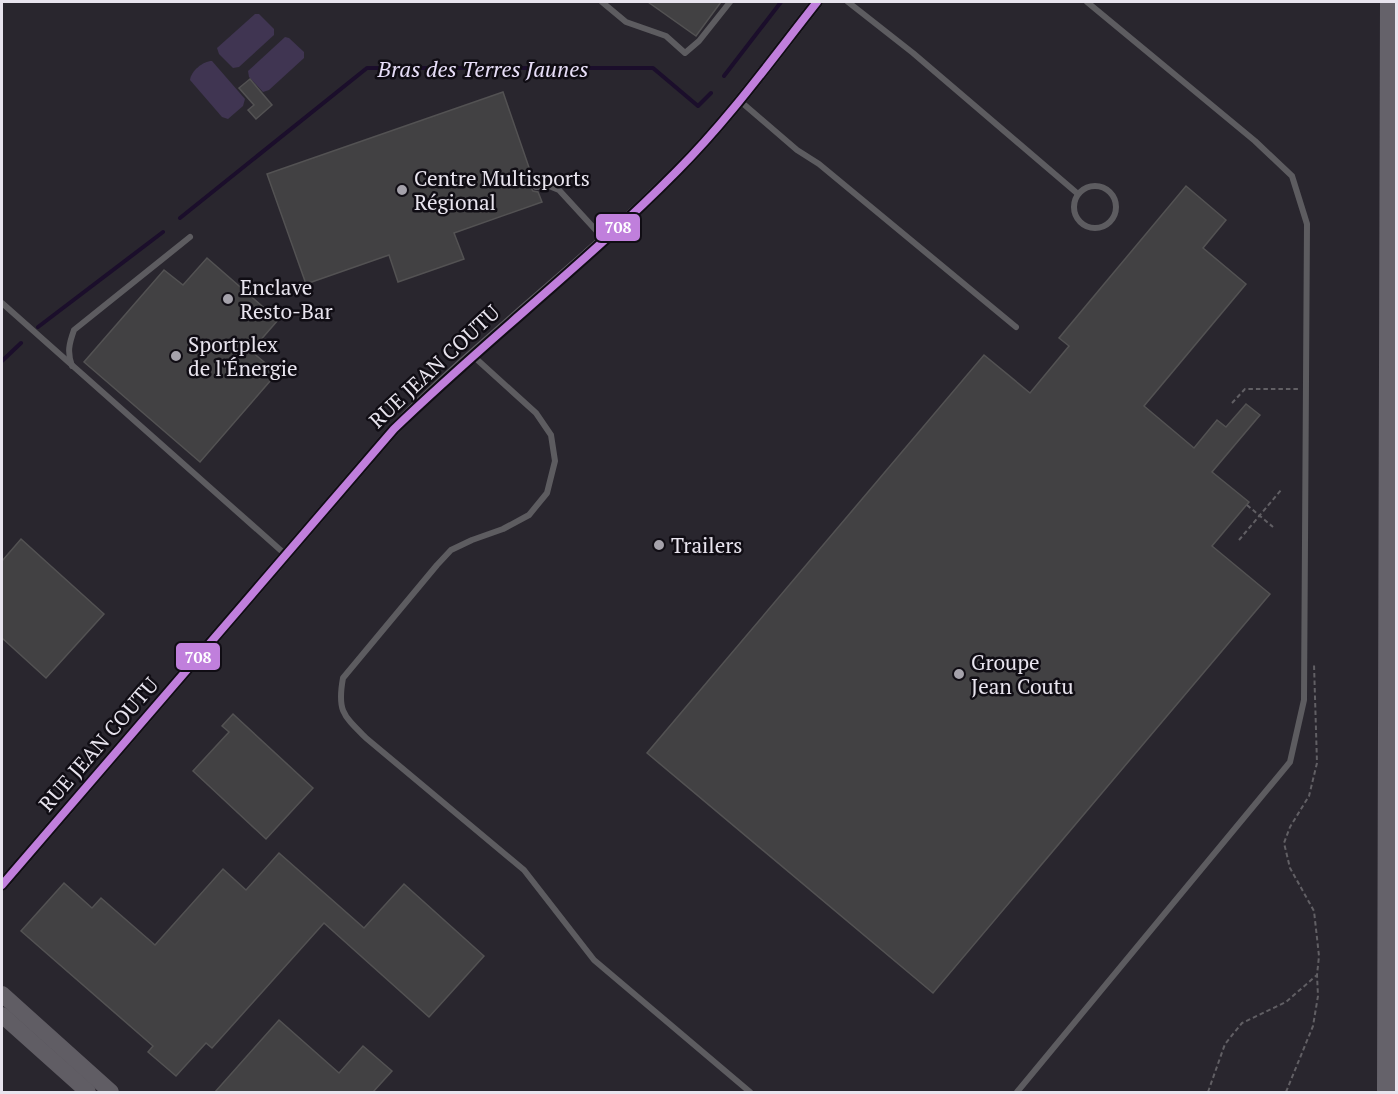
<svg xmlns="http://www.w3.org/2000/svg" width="1398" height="1094" font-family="'PT Serif',serif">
<rect width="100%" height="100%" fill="#29262e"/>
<g fill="#403552">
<path d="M255 14H259L274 29V35L239 67 233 68 219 54 217 48Z"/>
<path d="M285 37 289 38 304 52V58L269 90 263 92 249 77 248 71Z"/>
<path d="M212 61 245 99 243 106 228 119 222 117 190 80C191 71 203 61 212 61Z"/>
</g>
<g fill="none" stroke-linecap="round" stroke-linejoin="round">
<g stroke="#1b0e2b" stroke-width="4">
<path d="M724 76 781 2"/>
<path d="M180 218 367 68H653L698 106 711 93"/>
<path d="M38 327 163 232"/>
<path d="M2 361 21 343"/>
</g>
</g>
<g fill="#424143" stroke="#535253" stroke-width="1.5">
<path d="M648 2H721L696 36Z"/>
<path d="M250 79 272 105 256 119 248 110 254 105 239 88Z"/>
<path d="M503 92 534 182 531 188 533 191 538 192 542 202 454 233 464 259 398 282 389 255 306 284 267 174Z"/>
<path d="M1186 186 1226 220 1203 248 1246 284 1144 406 1194 448 1217 420 1226 427 1246 404 1260 415 1212 472 1249 502 1212 546 1270 594 933 993 647 753 984 355 1030 393 1069 346 1059 338Z"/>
<path d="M207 258 278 320 251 351 277 373 200 462 84 362 164 270 183 285Z"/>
<path d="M21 539 104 614 46 678 2 638V561Z"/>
<path d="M233 714 313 788 266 839 193 771 229 732 222 726Z"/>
<path d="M279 853 364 928 404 884 484 956 429 1017 324 923 212 1048 206 1043 176 1076 148 1052 153 1046 21 931 64 883 92 908 101 898 155 945 223 869 246 890Z"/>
<path d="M279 1020 339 1073 363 1046 392 1071 373 1092H215Z"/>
</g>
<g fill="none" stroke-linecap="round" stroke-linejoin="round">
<g stroke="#615f64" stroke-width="2" stroke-dasharray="4.5 3" stroke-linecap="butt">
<path d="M1232 403 1245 389H1298"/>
<path d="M1247 505 1273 527"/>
<path d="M1239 540 1281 490"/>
<path d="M1208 1092 1225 1044 1242 1023 1286 1002 1317 975"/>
<path d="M1286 1092 1313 1026 1318 996 1317 975 1319 956 1314 911 1290 868 1284 843 1290 827 1309 796 1317 763 1314 664"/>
</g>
<g stroke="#5d5c60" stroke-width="6">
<path d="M602 2 626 22 666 36 685 53 699 41 730 2"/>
<path d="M848 2 913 53 1078 194"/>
<path d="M740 101 797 150 819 164 1016 327"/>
<circle cx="1095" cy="207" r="21"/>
<path d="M536 187 549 186 559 190 604 239"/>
<path d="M2 303 286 555"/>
<path d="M472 355 536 413 551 435 555 461 547 493 529 515 503 529 472 540 451 550 437 565 343 678C337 711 343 715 366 738L524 870 594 960 750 1092"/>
<path d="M72 366C67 352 69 344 74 330L190 237"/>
<path d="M1017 1092 1290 762 1304 700 1307 224 1292 176 1255 141 1087 2"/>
</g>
<path stroke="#5d5c60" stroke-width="12" d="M2 885 394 429C484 338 588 261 677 171 729 119 772 59 817 2"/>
<g stroke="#605d64" stroke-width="16">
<path d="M2 994 111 1092"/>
<path d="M2 1015 88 1092"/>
</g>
<path stroke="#65626a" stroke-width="22" d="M1388 1092 1391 2"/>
<defs>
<path id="bus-1" d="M2 885 394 429C486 340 587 262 677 171 729 119 772 59 817 2"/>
</defs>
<use href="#bus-1" stroke="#100d14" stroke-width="12"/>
<use href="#bus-1" stroke="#c07fdc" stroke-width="8"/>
</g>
<g fill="#a5a2ab" stroke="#100d14" stroke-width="2">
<circle cx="402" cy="190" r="6"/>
<circle cx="228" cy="299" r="6"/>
<circle cx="176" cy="356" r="6"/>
<circle cx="659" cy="545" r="6"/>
<circle cx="959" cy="674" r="6"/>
</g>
<g text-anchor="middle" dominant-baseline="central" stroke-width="5" stroke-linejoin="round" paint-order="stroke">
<g font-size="21" fill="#e8e4ee" stroke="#100d14" text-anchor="start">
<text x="414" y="178">Centre Multisports<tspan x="414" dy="24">Régional</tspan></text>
<text x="240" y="287">Enclave<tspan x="240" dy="24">Resto-Bar</tspan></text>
<text x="188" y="344">Sportplex<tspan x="188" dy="24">de l'Énergie</tspan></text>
<text x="671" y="545">Trailers</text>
<text x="971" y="662">Groupe<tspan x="971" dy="24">Jean Coutu</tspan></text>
</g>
<g font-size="21" fill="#e8e4ee" stroke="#100d14">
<text transform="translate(434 366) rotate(-43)">RUE JEAN COUTU</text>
<text transform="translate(98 744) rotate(-49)">RUE JEAN COUTU</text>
</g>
<g font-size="22" font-style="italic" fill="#e7def8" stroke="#100d14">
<text x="483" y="68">Bras des Terres Jaunes</text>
</g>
</g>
<g stroke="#100d14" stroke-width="2">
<rect x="595" y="213" width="46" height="29" rx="6" fill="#c07fdc"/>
<rect x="175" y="642" width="46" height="29" rx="6" fill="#c07fdc"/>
</g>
<g font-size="16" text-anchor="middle" font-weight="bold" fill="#fff">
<text x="618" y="233">708</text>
<text x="198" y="663">708</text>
</g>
<rect width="1398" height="1094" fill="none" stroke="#e8e4ee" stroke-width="6"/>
</svg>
